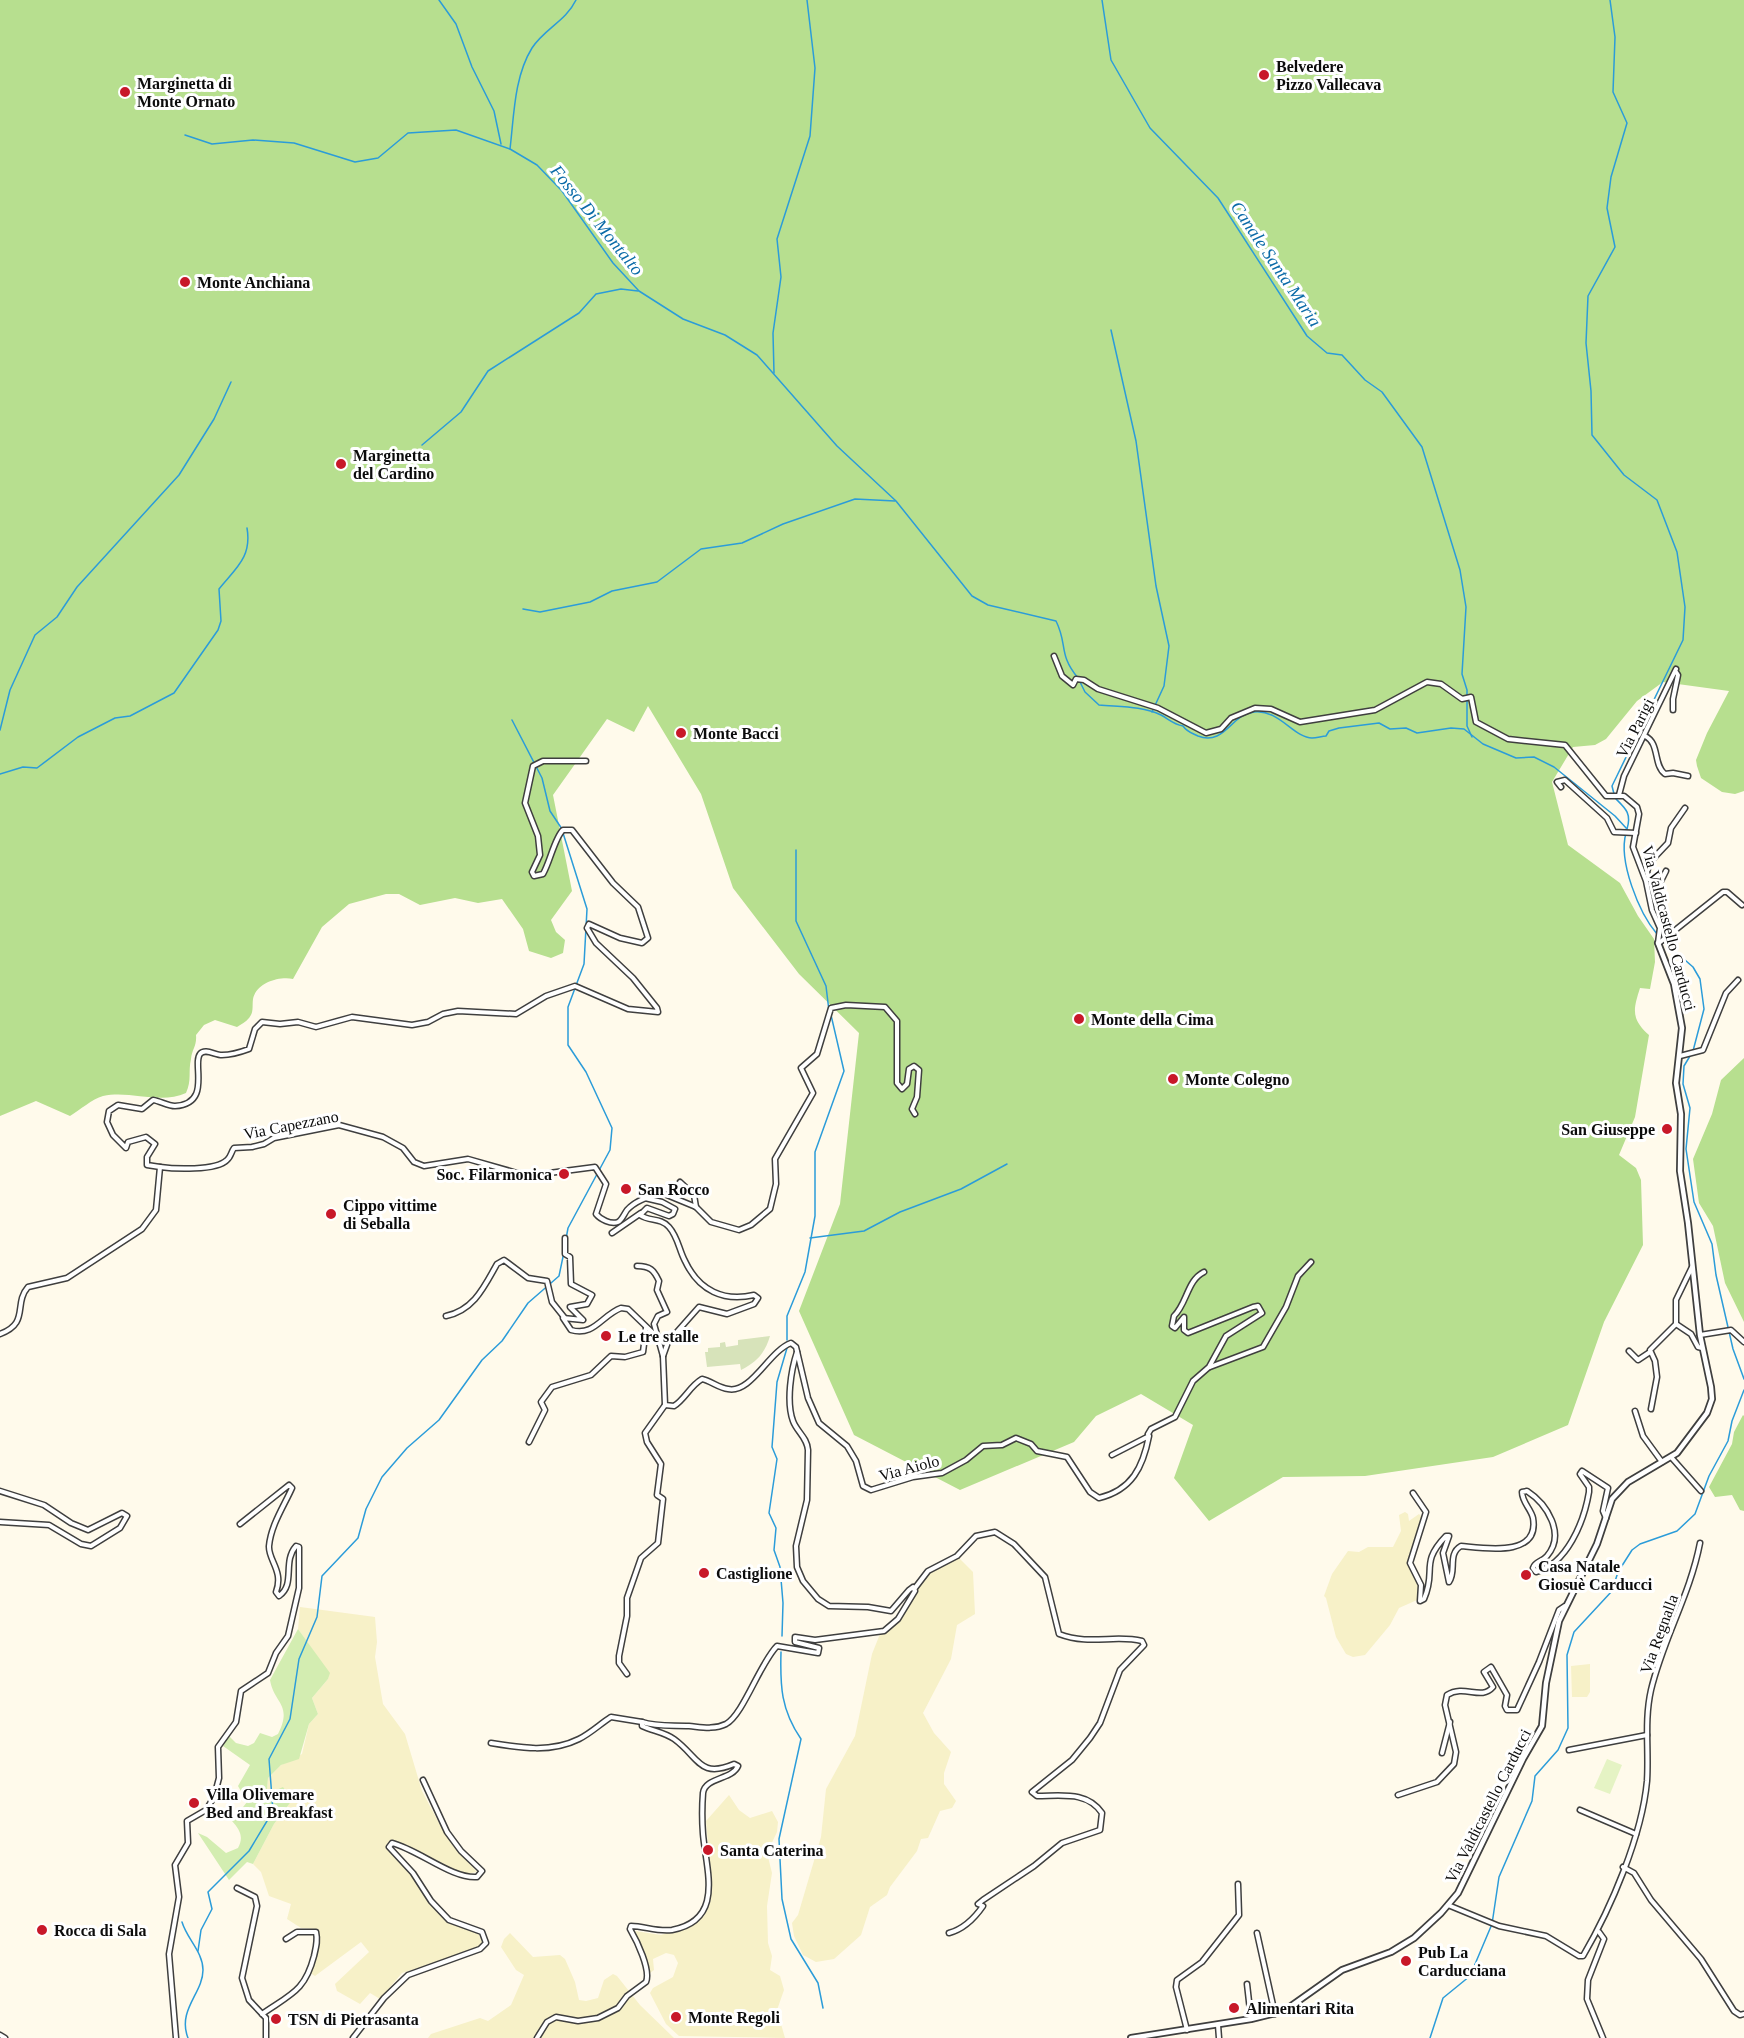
<svg xmlns="http://www.w3.org/2000/svg" width="1744" height="2038" font-family="'Times New Roman',serif">
<rect width="100%" height="100%" fill="#fffaeb"/>
<g fill="#f7f1c8">
<path d="M1405 1512 1408 1514 1409 1521 1419 1514 1422 1517 1407 1562 1418 1584 1417 1600 1399 1608 1390 1625 1365 1655 1353 1657 1346 1654 1336 1637 1326 1598 1324 1596 1332 1574 1348 1551 1359 1552 1368 1547H1393L1401 1531 1399 1515Z"/>
<path d="M957 1556 973 1572 975 1614 957 1625 951 1659 923 1713 934 1733 951 1752 944 1773V1784L956 1801 952 1808 940 1811 928 1838 921 1839 917 1851 890 1887 887 1895 870 1907 861 1935 834 1959 816 1962 803 1955 794 1936 792 1923 798 1915 821 1837 826 1789 855 1736 872 1654 880 1634 892 1625 928 1571Z"/>
<path d="M300 1607 375 1617 377 1642 375 1657 383 1704 405 1734 422 1791 440 1825 454 1847 477 1872 464 1874 408 1846 388 1842V1850L413 1877 436 1911 450 1923 477 1932 483 1942 475 1950 402 1973 380 1999 370 1993 360 2004 337 1991 335 1984 369 1952 361 1942 315 1976 310 1973 318 1947 319 1936 315 1929 301 1928 287 1919 291 1904 269 1896 261 1872 253 1864 274 1824 290 1803 267 1790 268 1778 281 1765 302 1754 309 1724 318 1714 312 1698 328 1679 329 1673 298 1629Z"/>
<path d="M1590 1664V1692L1587 1697H1572L1571 1666Z"/>
<path d="M729 1795 739 1810 750 1818 772 1811 778 1822 777 1832 767 1853 772 1873 767 1906 768 1943 772 1956 770 1970 780 1976 784 1990 777 2010 785 2038 679 2036 666 2024 650 1993 653 1988 673 1977 678 1963 674 1955 666 1953 653 1959 654 1970 650 1973 635 1931 661 1935 690 1926 704 1916 710 1903 712 1886 706 1821Z"/>
<path d="M510 1933 533 1957 560 1955 565 1959 575 1982 579 2000 586 2001 598 1998 604 1980 613 1974 617 1976 640 2005 674 2038H428L431 2034 480 2018 488 2021 511 2005 524 1975 516 1970 501 1947 504 1939Z"/>
</g>
<path fill="#d3edb1" d="M298 1629 330 1673 328 1679 312 1698 318 1714 309 1724 299 1759 281 1765 268 1778 267 1790 272 1792 283 1787 290 1797V1803L274 1824 253 1864 247 1862 229 1880 198 1833 207 1837 226 1853 238 1848C244 1837 240 1830 232 1821L247 1802 238 1786 250 1765 223 1746 229 1736 236 1743 248 1746 254 1743 260 1733 272 1737 278 1734C293 1704 274 1704 270 1680Z"/>
<g fill="#b7df8f">
<path d="M0 0H1744V791L1735 794 1722 792 1701 778 1697 766 1696 760 1707 733 1729 691 1663 682 1637 701 1606 739 1595 745 1573 747 1552 782 1568 845 1620 883 1638 916 1654 939 1655 962 1650 989 1640 988C1633 1010 1631 1019 1649 1035L1635 1117 1619 1155 1636 1168 1641 1180 1643 1245 1604 1322 1568 1425 1493 1457 1365 1476 1283 1477 1209 1521 1174 1478 1193 1425 1141 1394 1096 1416 1074 1442 960 1490 854 1435 799 1311 840 1204 859 1033 799 974 733 888 701 794 648 706 634 732 607 719 553 795 572 891 551 920 556 932 565 940 563 953 551 958 529 951 523 929 502 899 478 903 455 898 420 905 399 894H386L349 904 322 927 293 979C279 976 256 983 253 999 252 1007 254 1012 249 1018 246 1022 241 1024 237 1027L215 1020 204 1025 196 1035C197 1046 192 1049 191 1059 188 1072 192 1080 186 1093 160 1105 131 1090 103 1096 92 1099 80 1110 70 1116L36 1101 0 1116Z"/>
<path d="M1744 1058V1322L1725 1283 1713 1226 1699 1203 1693 1159 1712 1114 1721 1080Z"/>
<path d="M1743 1415 1744 1416V1511L1740 1510 1732 1495 1715 1497 1709 1487 1732 1444 1734 1432Z"/>
</g>
<path fill="#d7e3ba" d="M770 1336C765 1353 757 1362 741 1370L740 1364 707 1367 705 1352H708V1348L720 1347V1343L725 1342 726 1347 738 1345V1340Z"/>
<path fill="#e5f3c4" d="M1607 1759 1622 1765 1610 1794 1594 1788Z"/>
<g fill="none" stroke-linecap="round" stroke-linejoin="round">
<g stroke="#2b9cd9" stroke-width="1.5">
<path d="M439 0 456 24 472 67 494 111 501 144"/>
<path d="M1102 0 1111 60 1150 128 1218 198 1307 336 1327 353 1342 355 1365 380 1382 392 1422 447 1460 570 1466 607 1462 674 1467 690V726L1472 737"/>
<path d="M1610 0 1615 37 1613 92 1627 123 1611 177 1607 208 1615 247 1588 296 1586 343 1591 391 1592 435 1624 475 1657 500 1677 552 1685 607 1683 640 1612 786 1614 794"/>
<path d="M185 135 212 144 253 140 294 143 355 162 378 158 408 133 456 130 510 149 537 165 562 191 613 263 639 291 683 319 725 335 757 355 837 446 896 501 972 596 988 605 1056 621C1068 645 1058 654 1078 678"/>
<path d="M510 149C514 116 514 77 532 48 544 29 566 21 576 0"/>
<path d="M1111 330 1136 441 1156 586 1169 646 1164 686 1152 712"/>
<path d="M774 373 773 333 781 277 777 239 810 136 815 68 807 0"/>
<path d="M422 445 461 412 488 371 579 313 596 294 621 289 638 291"/>
<path d="M523 609 540 612 590 602 612 591 657 582 701 549 742 543 783 524 855 499 895 501"/>
<path d="M1080 682 1085 692 1099 705C1120 707 1142 706 1161 715 1170 720 1173 724 1183 726 1187 732 1192 733 1198 736 1225 746 1231 714 1254 712 1279 709 1294 738 1312 738 1317 738 1322 736 1326 736L1329 731 1339 728 1379 723 1390 729 1406 728 1417 733 1451 728 1464 729 1483 744 1516 758 1534 757 1554 767 1615 816 1627 829"/>
<path d="M512 720 542 778 550 811 562 829"/>
<path d="M0 730 10 690 35 635 57 617 77 587 179 475 214 419 231 382"/>
<path d="M0 774 23 767 37 768 78 737 115 718 130 716 174 693 218 630 221 621 219 589C236 568 252 557 247 528"/>
<path d="M1615 798C1625 808 1632 813 1627 829"/>
<path d="M563 833 587 909 584 964 568 1007V1045L586 1072 612 1128 610 1150 568 1228 566 1239"/>
<path d="M1626 833C1618 861 1639 913 1657 934"/>
<path d="M796 850V921L826 986 829 1011"/>
<path d="M1662 940 1693 967 1700 979 1704 1009 1693 1051 1684 1066 1683 1084 1690 1108 1686 1149 1694 1202 1712 1244 1716 1275 1733 1349 1744 1379"/>
<path d="M810 1238 864 1231 900 1212 961 1189 1007 1164"/>
<path d="M787 1340V1316L805 1272 815 1216V1152L844 1071 831 1015"/>
<path d="M782 1636 783 1603 780 1567 774 1550 776 1528 769 1513 777 1459 772 1447 777 1382 787 1348"/>
<path d="M781 1652C780 1686 781 1710 801 1739L779 1839 782 1899 791 1939 818 1983 823 2008"/>
<path d="M182 1922C187 1939 203 1952 203 1970 203 1993 177 2010 188 2038"/>
<path d="M198 1951 201 1930 212 1909 208 1892 249 1851 273 1811 269 1759 290 1719 299 1659 317 1617 322 1576 358 1538 366 1509 382 1477 407 1448 439 1420 482 1360 502 1341 528 1303 559 1276 564 1252"/>
<path d="M1430 2038 1443 1998 1470 1976 1492 1924 1499 1877 1532 1801 1535 1776 1558 1750 1568 1728 1567 1655 1574 1632 1612 1591 1618 1572 1632 1550 1640 1544 1677 1531 1695 1514 1709 1476 1728 1441 1732 1421 1744 1390"/>
</g>
<defs>
<g id="minor">
<path d="M1054 656 1062 676 1073 685 1076 679 1084 680 1098 689 1158 708 1206 733 1221 729 1231 718 1255 708 1271 709 1300 722 1375 710 1427 682 1441 684 1462 699 1471 697 1476 722 1508 739 1565 745 1606 796H1624L1637 807 1639 814 1633 847 1646 881 1652 910 1660 928 1658 943"/>
<path d="M1673 710V699L1678 675 1676 672"/>
<path d="M1645 736C1660 743 1653 765 1665 774L1673 773 1688 776"/>
<path d="M1561 787 1557 782 1565 780 1607 818 1614 832 1636 833"/>
<path d="M1619 795 1624 776 1676 669"/>
<path d="M1649 879 1647 872 1650 862 1668 843 1671 828 1685 808"/>
<path d="M1650 879 1659 885 1666 871"/>
<path d="M1659 943 1723 892H1727L1742 905"/>
<path d="M1680 1056 1703 1050 1726 993 1738 980"/>
<path d="M160 1167 147 1165V1157L155 1144 146 1137 128 1142 126 1148 113 1135 107 1122 109 1111 118 1105 142 1109 153 1100C160 1101 168 1106 175 1106 212 1104 192 1064 200 1054 205 1048 215 1055 222 1055 230 1055 241 1052 249 1049L255 1029 262 1022 280 1024 298 1022 316 1027 352 1017 412 1025 428 1022 443 1014 458 1011 516 1014 546 996 575 986 628 1009 658 1012 657 1008 633 978 596 943 587 928 589 924 620 938 642 943 648 938 638 907 613 883 572 830H563C555 837 550 862 543 874L534 876 532 872 540 855 538 836 525 803 533 766 543 761H586"/>
<path d="M680 1182 694 1195 696 1207"/>
<path d="M645 1198 662 1202 675 1209 673 1214 669 1216 647 1208 640 1215C650 1222 660 1217 669 1227 678 1237 679 1250 685 1261 699 1291 724 1302 754 1295L758 1298 754 1304 727 1314 699 1307 668 1342 663 1356"/>
<path d="M612 1233 641 1213"/>
<path d="M565 1238V1254L570 1257 571 1284 592 1295 587 1304 570 1307 583 1320 563 1318 571 1330C594 1337 602 1315 621 1308L628 1309 655 1335"/>
<path d="M637 1266C650 1266 654 1270 659 1281L657 1290 667 1312 658 1316 654 1324 663 1356 665 1405 674 1406C685 1399 690 1386 702 1379 711 1381 719 1388 728 1389 751 1394 769 1351 791 1343L796 1347 808 1398 819 1423 847 1446 856 1461 863 1486 871 1490 913 1477 942 1473 966 1460 983 1446 1002 1445 1016 1438 1031 1444 1037 1451 1067 1457 1090 1492 1099 1498C1132 1490 1143 1467 1149 1436L1112 1455"/>
<path d="M446 1316C474 1310 484 1287 497 1264L504 1260 528 1278 547 1281 552 1302 564 1317"/>
<path d="M1676 1324 1691 1334 1698 1347 1702 1348"/>
<path d="M0 1334C30 1323 13 1304 28 1287L67 1278 142 1229 156 1210 160 1167C174 1169 216 1171 227 1160 231 1157 231 1152 234 1148L252 1147 264 1144 274 1138 339 1125 383 1137 403 1148 414 1162 424 1166 468 1159 517 1173 534 1175 595 1167 606 1184 596 1214C600 1219 611 1225 618 1222 622 1220 624 1214 627 1210 636 1200 649 1196 662 1193L696 1207 711 1222 739 1230 751 1225 770 1209 776 1184 775 1159 813 1093 801 1068 817 1054 831 1008 846 1005 885 1007 897 1021V1083L902 1089 907 1084 909 1069 914 1066 919 1070 917 1097 912 1109 915 1114"/>
<path d="M1700 1335 1731 1330 1744 1342"/>
<path d="M1629 1351 1638 1360 1650 1352"/>
<path d="M1210 1367 1263 1347 1286 1307 1298 1276 1311 1262"/>
<path d="M1651 1409 1657 1377 1655 1361 1650 1350 1676 1324V1300L1692 1267"/>
<path d="M1635 1411 1643 1436 1662 1462"/>
<path d="M1148 1434 1151 1429 1175 1417 1193 1381 1209 1367 1226 1336 1262 1313 1258 1306 1253 1307 1188 1333 1184 1330V1317L1175 1328 1172 1326 1174 1316C1187 1304 1187 1280 1204 1272"/>
<path d="M529 1442 545 1410 541 1402 552 1387 591 1375 611 1356 625 1357 643 1352 646 1328"/>
<path d="M1671 1457 1701 1491"/>
<path d="M0 1491 44 1505 71 1523 88 1530 122 1513 127 1516 120 1528 91 1546 81 1544 49 1525 0 1522"/>
<path d="M1413 1493 1426 1512 1410 1563 1421 1585 1420 1601 1424 1599C1437 1570 1419 1564 1446 1536H1449L1443 1553 1449 1582C1457 1571 1447 1554 1461 1546 1484 1548 1540 1558 1533 1518 1531 1509 1522 1502 1522 1492L1527 1491C1547 1504 1566 1534 1547 1556 1542 1562 1535 1561 1533 1568L1536 1572C1567 1564 1584 1522 1589 1492V1487L1580 1474 1582 1471 1608 1488 1603 1511 1606 1518"/>
<path d="M915 1588 928 1571 957 1556 976 1536 995 1532 1014 1544 1045 1577 1059 1634C1091 1646 1114 1634 1142 1641L1144 1645 1120 1670 1100 1723 1090 1738 1072 1760 1032 1792 1037 1796C1062 1796 1087 1791 1102 1813L1100 1830 1062 1843 1034 1866 983 1900 978 1904 983 1906C974 1919 964 1929 949 1933"/>
<path d="M627 1674 619 1663V1656L627 1616V1598L641 1558 658 1543 663 1499 657 1495 661 1464 647 1442 645 1433 665 1405"/>
<path d="M491 1743C521 1748 551 1753 579 1739 591 1733 600 1724 611 1717L642 1722"/>
<path d="M1569 1750 1647 1735"/>
<path d="M1442 1753 1450 1722"/>
<path d="M1398 1795 1437 1782 1454 1764 1456 1752 1445 1705 1447 1695C1465 1684 1481 1701 1493 1687L1484 1672 1491 1667 1507 1695 1505 1706 1507 1710H1517L1539 1662 1559 1610 1565 1606"/>
<path d="M1580 1810 1636 1834"/>
<path d="M1623 1867 1634 1873 1651 1900 1701 1959 1734 2011 1740 2015 1744 2014"/>
<path d="M237 1888 255 1897 257 1906 242 1978 249 2000 266 2018V2038"/>
<path d="M1448 1905 1499 1926 1546 1936 1579 1956H1583C1611 1908 1642 1836 1647 1781 1649 1750 1644 1721 1651 1690 1663 1639 1690 1595 1700 1543"/>
<path d="M1599 1932 1604 1939 1588 1980 1587 1999 1603 2038"/>
<path d="M1257 1933 1275 2014"/>
<path d="M1247 1984 1251 2019"/>
<path d="M262 2014C291 1994 305 1991 314 1956 316 1947 318 1941 316 1932H297L286 1939"/>
<path d="M1218 2025 1219 2038"/>
<path d="M1187 2030 1176 1987 1177 1980 1202 1962 1239 1915 1238 1884"/>
<path d="M0 2035 5 2038"/>
<path d="M176 2038 169 1954 179 1897 175 1865 188 1843 187 1821 206 1810 214 1797 219 1778 218 1747 236 1722 241 1691 268 1673 276 1653 288 1636 299 1588V1547L296 1546C282 1562 296 1584 279 1596L276 1592C284 1571 268 1560 269 1546 271 1525 284 1506 292 1488L289 1485 240 1524"/>
<path d="M353 2038 384 1998 408 1975 480 1949 486 1943 482 1932 449 1920 431 1901 413 1873 389 1847 392 1843C419 1850 452 1879 477 1877L482 1871 461 1851 447 1832 423 1780"/>
<path d="M537 2038 547 2022 556 2017 578 2021 598 2018 618 2008 627 1996 646 1982C651 1970 637 1941 630 1929L631 1926C644 1926 657 1932 672 1930 725 1920 706 1870 703 1834 702 1821 702 1806 703 1793 705 1777 732 1780 738 1766L734 1764C699 1779 699 1757 674 1739 664 1732 653 1731 642 1726V1722C657 1727 673 1725 689 1726 701 1727 714 1730 726 1724 743 1715 760 1663 777 1646L818 1653 819 1648 795 1642V1637L815 1640 884 1631 898 1619 915 1591 913 1587 909 1590 891 1611 868 1607 829 1606 818 1599 803 1581 797 1567 796 1546 807 1500 808 1450C807 1437 797 1432 793 1421 786 1402 791 1370 797 1352"/>
</g>
<path id="tertiary" d="M1131 2038 1251 2019 1284 2011 1342 1970 1391 1952 1414 1938 1441 1913 1458 1893 1523 1759 1542 1726 1546 1683 1559 1621 1597 1544 1612 1499 1628 1482 1677 1453 1707 1413 1712 1399 1711 1387 1700 1335 1688 1223 1680 1171 1681 1114 1676 1083 1682 1028 1674 984 1658 943"/>
</defs>
<use href="#minor" stroke="#3f3f3f" stroke-width="7"/>
<use href="#tertiary" stroke="#3f3f3f" stroke-width="8"/>
<use href="#minor" stroke="#fff" stroke-width="4"/>
<use href="#tertiary" stroke="#fff" stroke-width="4.5"/>
</g>
<g fill="#c81829" stroke="#fff" stroke-width="2">
<circle cx="1264" cy="75" r="6"/>
<circle cx="125" cy="92" r="6"/>
<circle cx="185" cy="282" r="6"/>
<circle cx="341" cy="464" r="6"/>
<circle cx="681" cy="733" r="6"/>
<circle cx="1079" cy="1019" r="6"/>
<circle cx="1173" cy="1079" r="6"/>
<circle cx="1667" cy="1129" r="6"/>
<circle cx="564" cy="1174" r="6"/>
<circle cx="626" cy="1189" r="6"/>
<circle cx="331" cy="1214" r="6"/>
<circle cx="606" cy="1336" r="6"/>
<circle cx="704" cy="1573" r="6"/>
<circle cx="1526" cy="1575" r="6"/>
<circle cx="194" cy="1803" r="6"/>
<circle cx="708" cy="1850" r="6"/>
<circle cx="42" cy="1930" r="6"/>
<circle cx="1406" cy="1961" r="6"/>
<circle cx="1234" cy="2008" r="6"/>
<circle cx="676" cy="2017" r="6"/>
<circle cx="276" cy="2019" r="6"/>
</g>
<g text-anchor="middle" dominant-baseline="central" stroke-width="6" stroke-linejoin="round" paint-order="stroke">
<g font-size="16" font-weight="bold" fill="#0c0c0c" stroke="#fff" text-anchor="start">
<text x="1276" y="66">Belvedere<tspan x="1276" dy="18">Pizzo Vallecava</tspan></text>
<text x="137" y="83">Marginetta di<tspan x="137" dy="18">Monte Ornato</tspan></text>
<text x="197" y="282">Monte Anchiana</text>
<text x="353" y="455">Marginetta<tspan x="353" dy="18">del Cardino</tspan></text>
<text x="693" y="733">Monte Bacci</text>
<text x="1091" y="1019">Monte della Cima</text>
<text x="1185" y="1079">Monte Colegno</text>
<text x="1655" y="1129" text-anchor="end">San Giuseppe</text>
<text x="552" y="1174" text-anchor="end">Soc. Filarmonica</text>
<text x="638" y="1189">San Rocco</text>
<text x="343" y="1205">Cippo vittime<tspan x="343" dy="18">di Seballa</tspan></text>
<text x="618" y="1336">Le tre stalle</text>
<text x="1538" y="1566">Casa Natale<tspan x="1538" dy="18">Giosuè Carducci</tspan></text>
<text x="716" y="1573">Castiglione</text>
<text x="206" y="1794">Villa Olivemare<tspan x="206" dy="18">Bed and Breakfast</tspan></text>
<text x="720" y="1850">Santa Caterina</text>
<text x="54" y="1930">Rocca di Sala</text>
<text x="1418" y="1952">Pub La<tspan x="1418" dy="18">Carducciana</tspan></text>
<text x="1246" y="2008">Alimentari Rita</text>
<text x="688" y="2017">Monte Regoli</text>
<text x="288" y="2019">TSN di Pietrasanta</text>
</g>
<g font-size="16" fill="#0c0c0c" stroke="#fff">
<text transform="translate(1635 728) rotate(-63)">Via Parigi</text>
<text transform="translate(1669 928) rotate(75)">Via Valdicastello Carducci</text>
<text transform="translate(291 1125) rotate(-11)">Via Capezzano</text>
<text transform="translate(909 1468) rotate(-15)">Via Aiolo</text>
<text transform="translate(1659 1634) rotate(-70)">Via Regnalla</text>
<text transform="translate(1488 1806) rotate(-63)">Via Valdicastello Carducci</text>
</g>
<g font-size="18" font-style="italic" fill="#0b6ba8" stroke="#fff">
<text transform="translate(597 220) rotate(51)">Fosso Di Montalto</text>
<text transform="translate(1276 264) rotate(56)">Canale Santa Maria</text>
</g>
</g>
</svg>
